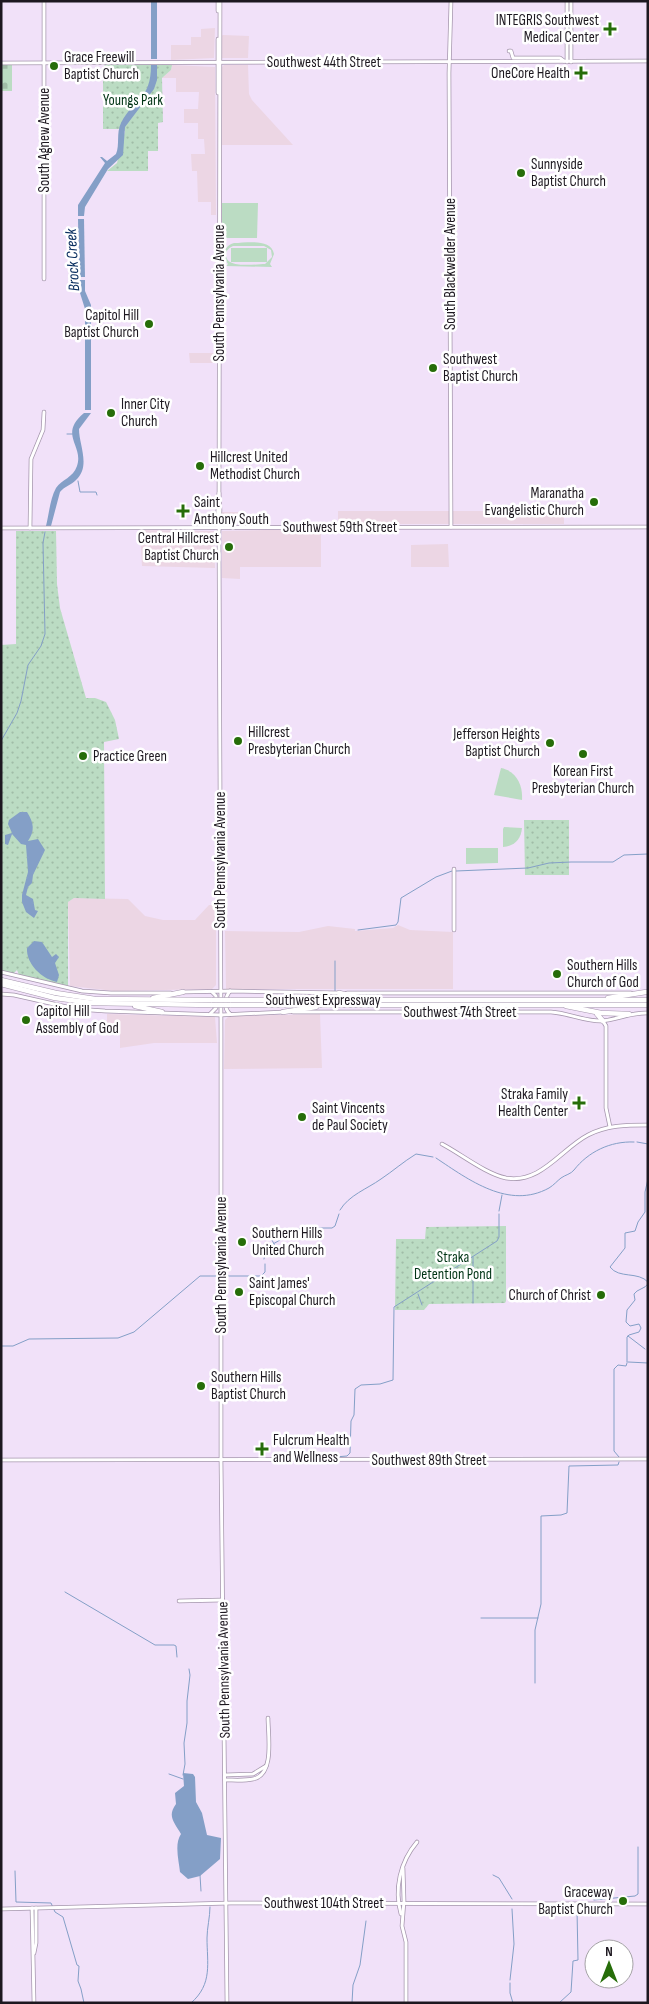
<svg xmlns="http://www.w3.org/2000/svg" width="649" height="2004" font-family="'Sofia Sans Condensed',sans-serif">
<defs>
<pattern id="green-dots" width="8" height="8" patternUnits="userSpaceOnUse" patternTransform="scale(1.25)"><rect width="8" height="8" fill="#bbdcc3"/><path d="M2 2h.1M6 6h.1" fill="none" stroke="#a0bca7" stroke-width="1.8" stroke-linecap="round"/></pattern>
<pattern id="cemetery-stones" width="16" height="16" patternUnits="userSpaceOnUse" patternTransform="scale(1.25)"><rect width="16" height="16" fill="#bbdcc3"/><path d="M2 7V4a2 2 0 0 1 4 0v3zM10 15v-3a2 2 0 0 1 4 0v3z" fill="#a0bca7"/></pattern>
</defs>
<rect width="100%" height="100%" fill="#f1e1f9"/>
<g fill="#ecd6e4">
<path d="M215 28 214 58 171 60V45H191V37H201V29Z"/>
<path d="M223 35 249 36 248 58H222L221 36Z"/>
<path d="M172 65 215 67 216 215H211V202H198L197 171H192L191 154H205L204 139H198V123H184V109H198L199 92H176V78H162L171 70Z"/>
<path d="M224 65H248L249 94 252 100 293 145H222V67Z"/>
<path d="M189 353H216V363H190Z"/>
<path d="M506 509H564V524H338V511H506Z"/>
<rect x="221" y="512" width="23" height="11"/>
<path d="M321 529V567H240V579L222 578V531Z"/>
<path d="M140 530 214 531 215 568 142 566Z"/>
<path d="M448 544 449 567H411V545Z"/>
<path d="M74 898 128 899 145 916 163 920H195L209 905H216V985L212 989 114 991 70 986 68 902Z"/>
<path d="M398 925 410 930 453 932V989H226L225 931 299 932 328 926 355 929V931L393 928Z"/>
<path d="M107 1014 215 1017 217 1043H154L120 1048V1030H107Z"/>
<path d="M320 1014 322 1068 224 1069 225 1020 229 1016Z"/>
</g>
<g fill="url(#green-dots)">
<path d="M106 64 172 65 171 70 162 78 163 122 158 123V151H148V171H107L117 163 125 131 119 129H103V67Z"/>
<path d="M16 531H56L57 584 60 608 86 698H95L106 702 115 720 119 739 104 742 105 899 74 898 68 902V986L19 975 17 970 13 974 1 970V645L16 644Z"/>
<path d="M524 820H569V875H525Z"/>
<path d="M506 1226V1301L505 1303 429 1304 424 1310H395L396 1239H425L426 1227Z"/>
</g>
<rect fill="url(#cemetery-stones)" x="1" y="65" width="11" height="26"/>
<g fill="#bbdcc3" fill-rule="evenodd">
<path d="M222 203H258L257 238H222Z"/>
<path d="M234 243C247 243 271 238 274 254L270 264 272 267 226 266 228 264C221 255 224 246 234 243ZM233 246H264L271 250 272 257 265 264C256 264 226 269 226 255 226 250 229 248 233 246Z"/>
<rect x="231" y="248" width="36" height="14"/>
<path d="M501 768C516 771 523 784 522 800L494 795Z"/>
<path d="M504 827 522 828C521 839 515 846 503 847V829Z"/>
<path d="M466 848H498V863L466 864Z"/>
</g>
<g fill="#849fc7">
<rect x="151" y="1" width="6" height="58"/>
<path d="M151 65H157V80L154 89 125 127 123 155 108 169 85 207 84 216H78V205L105 163 100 157H102L107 161 116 154C120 145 116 133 121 123 134 98 151 100 151 65Z"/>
<path d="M78 219H84L85 277H79Z"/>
<path d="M79 280H85V291L91 305V410H85V309L80 293Z"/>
<path d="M84 413H91L79 429C79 445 91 466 76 480 71 485 65 486 60 492L51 526H46C49 514 50 499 56 488 62 479 73 478 77 466 84 445 58 435 84 413Z"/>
<path d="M20 812H27C34 823 35 831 28 841L38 839 45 850 33 875 32 883 28 887 26 895 33 899 35 910 38 911 34 918 26 912 22 902V895L28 872 26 845 21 844 12 834 8 845 5 844V835L12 833 8 824 9 820Z"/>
<path d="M34 941 42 942 52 957 56 954 59 957 55 963 59 975 57 982C42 979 26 964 27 948Z"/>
<path d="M183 1773 193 1774 195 1777 196 1802 202 1813 207 1835 221 1838 220 1859 200 1876 188 1879 180 1872C179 1861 174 1844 181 1834 174 1822 167 1816 176 1804L175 1793 184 1786Z"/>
</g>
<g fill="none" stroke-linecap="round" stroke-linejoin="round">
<g stroke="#849fc7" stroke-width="1">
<path d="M67 434H74"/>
<path d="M78 481 80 492H96L97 495"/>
<path d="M1 741 17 713 21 701 28 665 41 646 45 634 43 543 45 532"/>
<path d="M456 871 528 868 549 863 571 862H613L624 855 648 854"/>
<path d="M358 930 396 925 398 922 401 898 436 877 452 871"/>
<path d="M335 961V991"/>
<path d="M637 1142 648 1144"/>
<path d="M436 1158C469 1180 509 1210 549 1188 554 1185 557 1181 561 1178 565 1175 571 1174 574 1170 588 1152 610 1141 634 1142"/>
<path d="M648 1179 645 1192V1212L638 1222 635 1231 625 1233V1248L610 1267C619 1279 638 1271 648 1282"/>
<path d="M340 1210C349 1195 367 1189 381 1179 393 1171 403 1162 416 1154L433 1157"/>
<path d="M499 1211 502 1195"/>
<path d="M272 1240 275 1246"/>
<path d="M473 1257V1303"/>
<path d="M264 1259 266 1248 301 1228H332L335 1226 339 1214"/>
<path d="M418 1294 422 1305"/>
<path d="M628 1336 645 1349"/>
<path d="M1 1346H13L29 1339 118 1338 134 1332 200 1276H261L265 1272V1264"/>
<path d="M627 1362V1337L629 1335 639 1332 641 1328 639 1324 630 1326 626 1322 627 1310 635 1300 634 1294C637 1289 645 1289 648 1284"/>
<path d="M628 1362 648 1363"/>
<path d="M335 1457 347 1456 350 1453 351 1421 354 1415 355 1389 361 1385 380 1384 393 1380 394 1307 497 1241 499 1237V1214"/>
<path d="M619 1457 614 1451V1369L618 1365 626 1366 627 1363"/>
<path d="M65 1592 155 1645H174L176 1646 177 1657"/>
<path d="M481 1618H538"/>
<path d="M535 1683V1630L541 1604V1516L561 1515 567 1513 569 1466 618 1465 619 1462"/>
<path d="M169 1774 183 1779"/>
<path d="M183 1775 185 1764 184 1743 187 1723V1701L190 1675 189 1669"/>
<path d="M15 1871 16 1902 51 1903 55 1912 63 1917 77 1965 79 1966 78 1981 81 1989 84 2003"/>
<path d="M200 1875 201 1891"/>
<path d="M493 1875 499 1878 512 1899"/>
<path d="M594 1900 635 1896 638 1894V1847"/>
<path d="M510 1980 514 1944 512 1909"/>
<path d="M510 1983V1993L513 2003"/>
<path d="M191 2003C213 1984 207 1963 207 1938 207 1928 210 1917 210 1907"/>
<path d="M352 2003 353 1985 360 1965 366 1921"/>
<path d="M559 2003 571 1992 573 1961 578 1960 577 1910"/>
</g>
<defs>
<g id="secondary">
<path d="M44 1V279"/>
<path d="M571 1V62"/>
<path d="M218 11V1"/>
<path d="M218 39V93"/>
<path d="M509 51H511L513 58H560L564 61"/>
<path d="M567 62V1"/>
<path d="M1 63 648 61"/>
<path d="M219 493 220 510 219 532 221 1033V1460L227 2003"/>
<path d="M219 527 217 524 219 493 220 1"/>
<path d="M451 527 449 73 451 1"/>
<path d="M1 528 648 527"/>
<path d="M30 528 31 459 43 430 44 412"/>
<path d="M454 869V930"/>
<path d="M1 972 82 991 111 993H171"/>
<path d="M230 991C225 997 223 1008 230 1014"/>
<path d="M182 992 231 991 341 993"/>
<path d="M347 993H631"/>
<path d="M1 994 14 995 76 1009 105 1011 221 1015 284 1012"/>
<path d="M293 1012H551C568 1013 583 1021 601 1021 617 1020 631 1012 648 1013"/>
<path d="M210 1014 216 1008V996L212 992"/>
<path d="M603 1021 606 1026V1108L610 1127"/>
<path d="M442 1144C461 1154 486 1174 506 1178 541 1184 561 1149 588 1135 607 1125 627 1125 648 1125"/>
<path d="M1 1460 648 1459"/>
<path d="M179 1601 223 1600"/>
<path d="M225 1775 253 1774 266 1766"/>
<path d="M225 1780C234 1780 244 1781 253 1779 275 1775 268 1735 268 1718"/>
<path d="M403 1868 404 1901 402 1926 406 1942V2003"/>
<path d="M32 1908 34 2003"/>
<path d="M1 1909 231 1903 648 1904"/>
<path d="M401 1914C394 1889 400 1862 417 1842"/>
<path d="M34 1953 36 1943V1908"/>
</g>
<g id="highway">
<path d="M1 980 56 993 95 999 212 1000"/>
<path d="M1 984 55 998 93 1003 212 1005"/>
<path d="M339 993 368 999"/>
<path d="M153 998 183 992"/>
<path d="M608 998 646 992"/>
<path d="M230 1000H648"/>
<path d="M230 1005H648"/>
<path d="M135 1006 162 1012"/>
<path d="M566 1006 601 1013 629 1014"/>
<path d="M283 1012 316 1007"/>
<path d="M597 1014 603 1021"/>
</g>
</defs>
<use href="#secondary" stroke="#a596ad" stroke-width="4.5"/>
<use href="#highway" stroke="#a596ad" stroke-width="5.5"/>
<use href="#secondary" stroke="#fff" stroke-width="3"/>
<use href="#highway" stroke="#fff" stroke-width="4.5"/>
<defs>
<g id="highway-bridge">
<path d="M212 1000H230"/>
<path d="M212 1005H230"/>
</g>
</defs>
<use href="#highway-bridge" stroke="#a596ad" stroke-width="5.5" stroke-linecap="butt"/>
<use href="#highway-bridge" stroke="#fff" stroke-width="4.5"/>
</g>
<g fill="#266d09" stroke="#fff" stroke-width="2">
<path d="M607.5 21.5h5v5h5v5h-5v5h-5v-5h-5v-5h5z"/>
<circle cx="54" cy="66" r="5"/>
<path d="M578.5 65.5h5v5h5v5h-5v5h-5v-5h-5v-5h5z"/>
<circle cx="521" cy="173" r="5"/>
<circle cx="149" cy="324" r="5"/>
<circle cx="433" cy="368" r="5"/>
<circle cx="111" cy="413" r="5"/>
<circle cx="200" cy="466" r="5"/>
<circle cx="594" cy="502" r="5"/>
<path d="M180.5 503.5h5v5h5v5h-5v5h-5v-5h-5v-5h5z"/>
<circle cx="229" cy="547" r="5"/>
<circle cx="238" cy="741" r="5"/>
<circle cx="550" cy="743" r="5"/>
<circle cx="583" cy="754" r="5"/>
<circle cx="83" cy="756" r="5"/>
<circle cx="557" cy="974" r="5"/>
<circle cx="26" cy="1020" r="5"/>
<path d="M576.5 1095.5h5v5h5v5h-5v5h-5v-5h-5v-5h5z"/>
<circle cx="302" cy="1117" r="5"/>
<circle cx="242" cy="1242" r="5"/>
<circle cx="239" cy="1292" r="5"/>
<circle cx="601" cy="1295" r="5"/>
<circle cx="201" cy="1386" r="5"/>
<path d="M259.5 1441.5h5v5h5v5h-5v5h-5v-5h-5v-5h5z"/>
<circle cx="623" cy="1901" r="5"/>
</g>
<g text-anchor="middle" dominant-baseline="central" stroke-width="5" stroke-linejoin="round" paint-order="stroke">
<g font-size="15" fill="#1d1820" stroke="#fff" text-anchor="start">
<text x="599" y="20" text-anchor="end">INTEGRIS Southwest<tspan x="599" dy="17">Medical Center</tspan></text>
<text x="64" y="57">Grace Freewill<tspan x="64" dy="17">Baptist Church</tspan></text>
<text x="570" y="73" text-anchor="end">OneCore Health</text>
<text x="531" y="164">Sunnyside<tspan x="531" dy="17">Baptist Church</tspan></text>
<text x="139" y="315" text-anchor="end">Capitol Hill<tspan x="139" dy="17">Baptist Church</tspan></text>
<text x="443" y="359">Southwest<tspan x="443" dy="17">Baptist Church</tspan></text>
<text x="121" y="404">Inner City<tspan x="121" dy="17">Church</tspan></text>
<text x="210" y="457">Hillcrest United<tspan x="210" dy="17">Methodist Church</tspan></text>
<text x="584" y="493" text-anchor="end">Maranatha<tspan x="584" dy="17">Evangelistic Church</tspan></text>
<text x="194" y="502">Saint<tspan x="194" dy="17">Anthony South</tspan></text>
<text x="219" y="538" text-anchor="end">Central Hillcrest<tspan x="219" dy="17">Baptist Church</tspan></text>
<text x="248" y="732">Hillcrest<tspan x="248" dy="17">Presbyterian Church</tspan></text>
<text x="540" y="734" text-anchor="end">Jefferson Heights<tspan x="540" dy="17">Baptist Church</tspan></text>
<text x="93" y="756">Practice Green</text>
<text x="583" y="771" text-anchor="middle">Korean First<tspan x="583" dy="17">Presbyterian Church</tspan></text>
<text x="567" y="965">Southern Hills<tspan x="567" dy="17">Church of God</tspan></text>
<text x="36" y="1011">Capitol Hill<tspan x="36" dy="17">Assembly of God</tspan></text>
<text x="568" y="1094" text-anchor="end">Straka Family<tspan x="568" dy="17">Health Center</tspan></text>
<text x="312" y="1108">Saint Vincents<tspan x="312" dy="17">de Paul Society</tspan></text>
<text x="252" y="1233">Southern Hills<tspan x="252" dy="17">United Church</tspan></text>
<text x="249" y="1283">Saint James'<tspan x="249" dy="17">Episcopal Church</tspan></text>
<text x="591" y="1295" text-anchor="end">Church of Christ</text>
<text x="211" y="1377">Southern Hills<tspan x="211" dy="17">Baptist Church</tspan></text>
<text x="273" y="1440">Fulcrum Health<tspan x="273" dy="17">and Wellness</tspan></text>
<text x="613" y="1892" text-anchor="end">Graceway<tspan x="613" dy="17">Baptist Church</tspan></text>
</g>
<g font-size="15" fill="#1d1820" stroke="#fff">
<text x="324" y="62">Southwest 44th Street</text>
<text transform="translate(44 140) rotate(-90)">South Agnew Avenue</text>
<text transform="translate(450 264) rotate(-90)">South Blackwelder Avenue</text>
<text transform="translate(219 293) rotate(-90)">South Pennsylvania Avenue</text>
<text x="340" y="527">Southwest 59th Street</text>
<text transform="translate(220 860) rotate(-90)">South Pennsylvania Avenue</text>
<text x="323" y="1000">Southwest Expressway</text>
<text x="460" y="1012">Southwest 74th Street</text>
<text transform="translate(221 1265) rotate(-90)">South Pennsylvania Avenue</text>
<text x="429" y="1460">Southwest 89th Street</text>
<text transform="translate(224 1670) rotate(-91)">South Pennsylvania Avenue</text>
<text x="324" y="1903">Southwest 104th Street</text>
</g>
<g font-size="15" fill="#003415" stroke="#fff">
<text x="133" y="100">Youngs Park</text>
<text x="453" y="1257">Straka<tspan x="453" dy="17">Detention Pond</tspan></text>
</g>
<g font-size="16" font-style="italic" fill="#0a2f60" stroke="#fff">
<text transform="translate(73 260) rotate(-93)">Brock Creek</text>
</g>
</g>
<rect width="649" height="2004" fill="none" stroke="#1d1820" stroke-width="5"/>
<g transform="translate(609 1964)"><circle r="24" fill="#ffffff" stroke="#a5a3a6"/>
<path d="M0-4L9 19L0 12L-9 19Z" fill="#266d09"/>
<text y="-8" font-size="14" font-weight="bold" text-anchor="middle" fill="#1d1820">N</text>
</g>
</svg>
